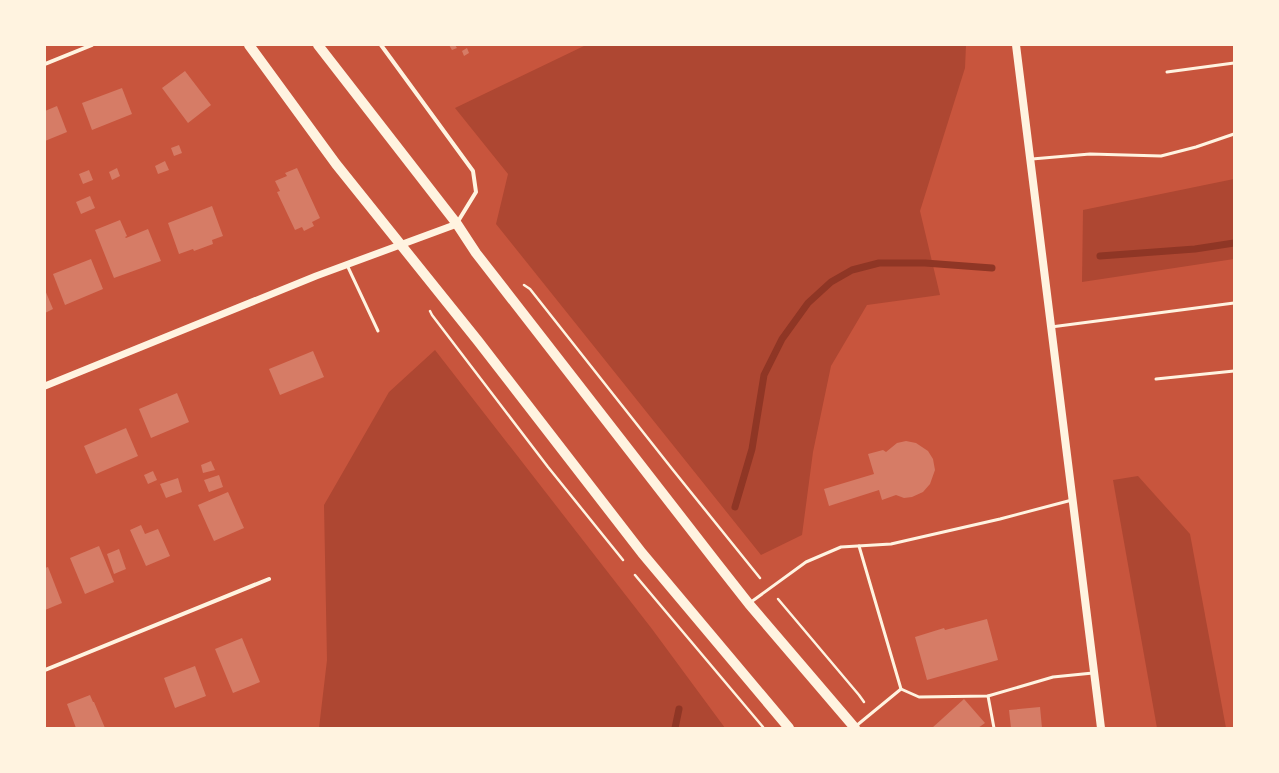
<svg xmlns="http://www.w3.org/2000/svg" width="1279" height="773" font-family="Jost,sans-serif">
<rect width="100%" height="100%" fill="#c8553d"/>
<g fill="#ae4732">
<path d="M586 45H966L965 68 920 211 940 295 867 305 831 366 813 452 802 535 761 555 496 224 508 174 455 108Z"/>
<path d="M1234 179V259L1082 282 1083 210Z"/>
<path d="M435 350 652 629 725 728H319L327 660 324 505 389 392Z"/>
<path d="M1138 476 1190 534 1226 728H1157L1113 480Z"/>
</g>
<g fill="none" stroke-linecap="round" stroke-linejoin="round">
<g stroke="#8f3625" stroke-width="7">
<path d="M1100 256 1195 249 1234 243"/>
<path d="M735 507 752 449 764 375 782 339 808 303 831 282 852 270 879 263H925L992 268"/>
<path d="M675 728 679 709"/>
</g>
</g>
<g fill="#d67c66">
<path d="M449 45H455L457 48 452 50Z"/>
<path d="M467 48 469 53 464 56 462 51Z"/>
<path d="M185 71 211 105 188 123 162 88Z"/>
<path d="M122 88 132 114 92 130 82 103Z"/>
<path d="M57 106 67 132 45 141V111Z"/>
<path d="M179 145 182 153 174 156 171 148Z"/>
<path d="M165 161 169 170 158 174 155 166Z"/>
<path d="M117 168 120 176 112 180 109 172Z"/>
<path d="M297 168 320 218 312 222 314 226 304 231 302 227 295 230 277 192 280 191 275 181 287 176 285 173Z"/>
<path d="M89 170 93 180 83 184 79 174Z"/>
<path d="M90 196 95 208 81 214 76 202Z"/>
<path d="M212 206 223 236 212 240 213 244 194 251 193 249 179 254 168 223Z"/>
<path d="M120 220 127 236 125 237 126 238 148 229 161 261 114 278 95 230Z"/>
<path d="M91 259 103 289 65 305 53 274Z"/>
<path d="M45 290 53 309 45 313Z"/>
<path d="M313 351 324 377 280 395 269 369Z"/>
<path d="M177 393 189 422 151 438 139 409Z"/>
<path d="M126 428 138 456 96 474 84 446Z"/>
<path d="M906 441 916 443 928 451 933 459 935 470 930 484 923 492 912 497 904 498 896 495 882 500 879 490 829 506 824 489 874 474 868 454 883 450 886 452 897 443Z"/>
<path d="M211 461 215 470 203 473 201 465Z"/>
<path d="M153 471 157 480 148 484 144 475Z"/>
<path d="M219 475 223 487 209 492 204 480Z"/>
<path d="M178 478 182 492 166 498 160 484Z"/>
<path d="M228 492 244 528 214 541 198 505Z"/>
<path d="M141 525 145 534 158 529 170 556 146 566 130 530Z"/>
<path d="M99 546 114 582 85 594 70 558Z"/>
<path d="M119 549 126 569 114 574 107 554Z"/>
<path d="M48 567 62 603 45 610V568Z"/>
<path d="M987 619 998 660 927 680 915 637 944 628 945 630Z"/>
<path d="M242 638 260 682 233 693 215 649Z"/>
<path d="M195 666 206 696 175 708 164 678Z"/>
<path d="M90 695 93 702H94L105 728H76L67 704Z"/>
<path d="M964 699 985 723 978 728H932Z"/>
<path d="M1040 707 1042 728H1011L1009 710Z"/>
</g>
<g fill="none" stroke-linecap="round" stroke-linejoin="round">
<g stroke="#fff3e0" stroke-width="2.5">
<path d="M524 285 530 289 673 470 760 578"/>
<path d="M430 311 432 315 548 467 623 560"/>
<path d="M635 575 763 727"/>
<path d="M778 599 859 695 864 702"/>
</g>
<g stroke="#fff3e0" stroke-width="3">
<path d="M1167 72 1234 63"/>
<path d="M1032 159 1090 154 1161 156 1196 147 1234 134"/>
<path d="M347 265 378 331"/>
<path d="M1051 327 1234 303"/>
<path d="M1156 379 1234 371"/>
<path d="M859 546 901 689"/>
<path d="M751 602 806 562 841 547 891 544 1000 519 1072 500"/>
<path d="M988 696 994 728"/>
<path d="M856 726 901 689 919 697 988 696 1053 677 1093 673"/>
</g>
<g stroke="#fff3e0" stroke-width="4">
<path d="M381 45 473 171 476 192 457 223"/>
<path d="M45 64 92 45"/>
<path d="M45 670 269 579"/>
</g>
<path stroke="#fff3e0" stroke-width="7" d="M45 386 316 276 457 224"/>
<path stroke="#fff3e0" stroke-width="8" d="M1016 45 1101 728"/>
<g stroke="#fff3e0" stroke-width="10">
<path d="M249 45 336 164 478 341 642 553 789 728"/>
<path d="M318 45 457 224 476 253 716 562 749 604 855 728"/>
</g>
</g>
<rect width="1279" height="773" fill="none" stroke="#fff3e0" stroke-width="92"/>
</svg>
